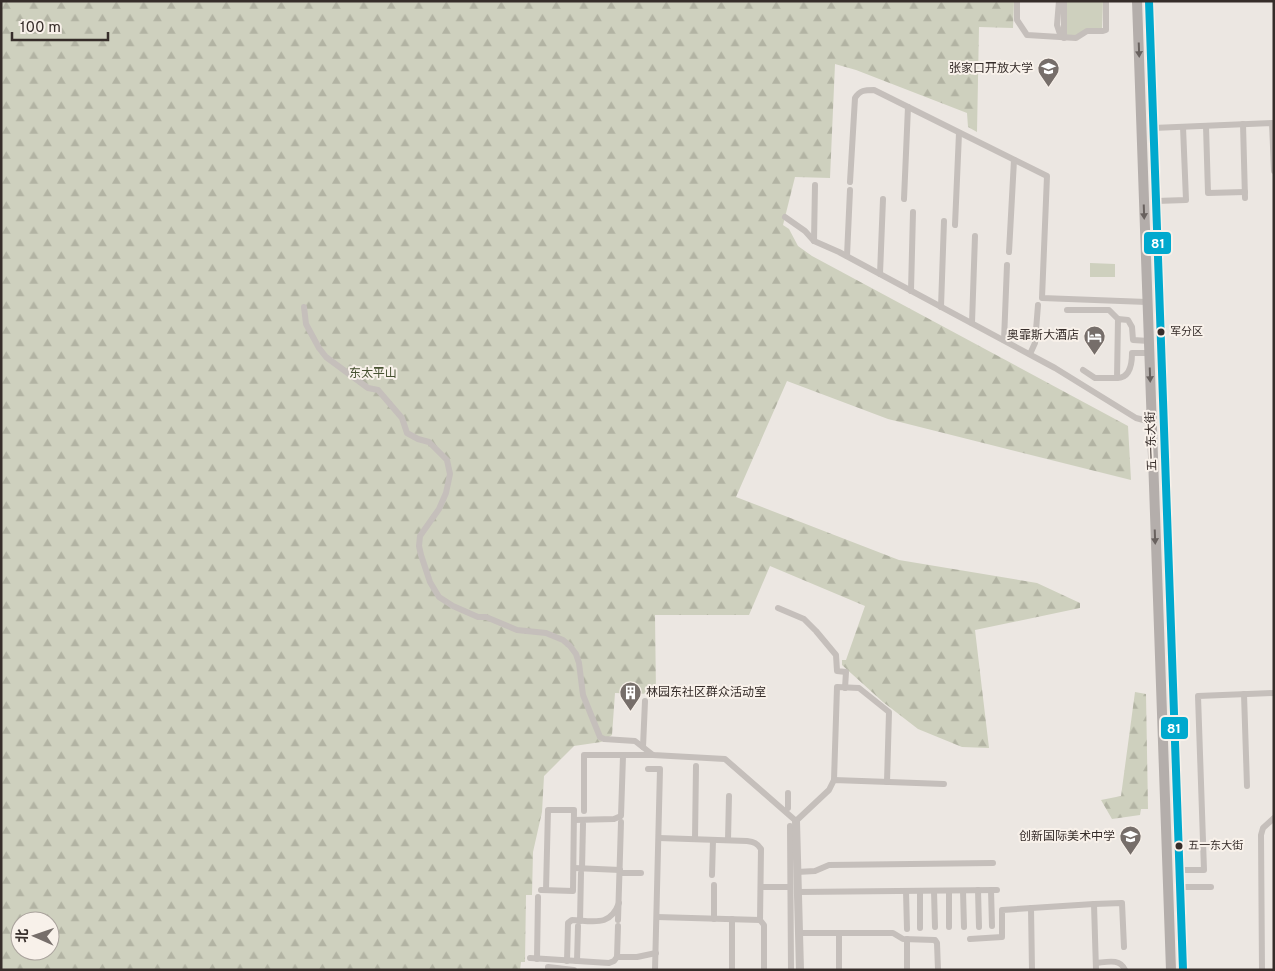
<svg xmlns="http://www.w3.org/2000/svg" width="1275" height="971" font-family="Overpass,'Noto Sans SC',sans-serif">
<defs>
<pattern id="forest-firs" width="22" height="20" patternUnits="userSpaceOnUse" patternTransform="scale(1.25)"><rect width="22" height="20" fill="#ced0be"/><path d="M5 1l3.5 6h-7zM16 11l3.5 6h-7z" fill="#b2b3a3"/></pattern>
</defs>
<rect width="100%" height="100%" fill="#ece7e2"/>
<g fill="#ced0be">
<path d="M1067 1H1103L1102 30 1077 35H1066Z"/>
<path d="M1090 263 1115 264V277H1090Z"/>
</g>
<g fill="url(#forest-firs)" fill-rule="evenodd">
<path d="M1 1H1014L1013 28 979 27 977 132 968 127 967 113 856 70 835 64 830 178 795 177 783 225 789 229 798 246 812 256 1128 426 1131 480 888 419 787 381 736 497 899 560 1037 583 1080 603V608L975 630 989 748 962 747 918 729 883 702 842 665V660H846L865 606 770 566 749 615H655L656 694 615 693 612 735 601 742 574 746 544 776 542 812 533 852 532 895H526L525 962H521L520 970H1ZM20 921H50V951H20Z"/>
<path d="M1135 692 1146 694 1148 809H1141L1140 815 1112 819 1101 800 1121 796Z"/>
</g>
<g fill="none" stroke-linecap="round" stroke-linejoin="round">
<g stroke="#c5bfbb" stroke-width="6">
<path d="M1017 1V20L1027 35 1076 38 1087 31H1103L1106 30V1"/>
<path d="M1059 1 1057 25 1061 37"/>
<path d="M1064 38V1"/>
<path d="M1243 124 1245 198"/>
<path d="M1206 126 1208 193 1245 192"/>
<path d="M1153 128 1272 123 1274 171"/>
<path d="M850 182 855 98C860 90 865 90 874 90L1047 176 1042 298 1147 302"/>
<path d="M904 199 908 107"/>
<path d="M1156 201 1186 200 1183 127"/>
<path d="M785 217 805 231 814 241 839 252 1055 368 1136 418 1151 422"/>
<path d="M955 225 959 133"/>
<path d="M814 241 815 185"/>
<path d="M1009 252 1014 160"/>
<path d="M847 256 850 190"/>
<path d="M880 274 883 199"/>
<path d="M911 291 913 212"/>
<path d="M304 307 306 324 319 348 326 357 368 388 378 390 402 418 407 433 418 439 429 442 447 460 450 474 446 493 439 509 420 536 419 546 421 555 430 582 439 597 453 606 478 617H486L517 630 546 633 563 640 570 646 576 654 579 663 583 695 600 737 604 739 635 741 653 755 725 759 796 821 829 790 834 780 944 784"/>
<path d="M941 307 944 221"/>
<path d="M1067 310H1109L1118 319"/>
<path d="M972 323 975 236"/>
<path d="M1004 340 1007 265"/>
<path d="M1149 341 1133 340 1132 327 1128 320 1118 319 1117 378C1130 378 1132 364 1132 353H1149"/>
<path d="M1030 354 1035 343 1038 305"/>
<path d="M1083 370 1095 378H1117"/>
<path d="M778 608 804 619 816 631 836 655 837 671 846 672 845 688"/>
<path d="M1244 694 1247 786"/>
<path d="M643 747 645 701"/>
<path d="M648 769H660L655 970"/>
<path d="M834 780 837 687 859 688 889 712 887 782"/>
<path d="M788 808V793"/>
<path d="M584 811V755H653"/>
<path d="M574 820 614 819 621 816 623 756"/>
<path d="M790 826 791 970"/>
<path d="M659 838 747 841C754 842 757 843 761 849L760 920 764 925V970"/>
<path d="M695 839 696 766"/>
<path d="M728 840 729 796"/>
<path d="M574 868 620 870"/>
<path d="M582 869 583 824"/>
<path d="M1179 870H1204L1198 696 1274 693"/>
<path d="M797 872 815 871 829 865 993 863"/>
<path d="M620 873H641"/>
<path d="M712 875 713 840"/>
<path d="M761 887H790"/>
<path d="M1180 887H1211"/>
<path d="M541 890 573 891 574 810H548L546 890"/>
<path d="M978 890 979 927"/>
<path d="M991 890 992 926"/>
<path d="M906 891 907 929"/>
<path d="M920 891V928"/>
<path d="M934 891 935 927"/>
<path d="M949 891V927"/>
<path d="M963 891 964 927"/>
<path d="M798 892 997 890"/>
<path d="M1094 904 1122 903 1124 947"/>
<path d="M1031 908 1032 970"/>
<path d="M657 917 760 920"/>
<path d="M714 919V885"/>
<path d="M618 920 621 822"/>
<path d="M580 921 581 873"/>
<path d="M799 933H839"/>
<path d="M970 939 1002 937V910L1094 904 1096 970"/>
<path d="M617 957 618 926"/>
<path d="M530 958 609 963 614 961 617 957H637L656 953"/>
<path d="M537 959 538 897"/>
<path d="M567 961 568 923 572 920C594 921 610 927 619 903"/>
<path d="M577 961 578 926"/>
<path d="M1096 963C1107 962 1120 958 1125 970"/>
<path d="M548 970V967L574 970"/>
<path d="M732 970V919"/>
<path d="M839 970V933H893L903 939 935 940 937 943 938 970"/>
<path d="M907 970V939"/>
<path d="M1262 970 1261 835 1263 828 1274 818"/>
</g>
<path stroke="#c5bfbb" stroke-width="8" d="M796 821 800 970"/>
<g stroke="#b4aeab" stroke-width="10">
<path d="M1137 1 1171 970"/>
<path d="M1149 1 1183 970"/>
</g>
<defs>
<path id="bus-1" d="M1149 1 1183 970"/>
</defs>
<use href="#bus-1" stroke="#f8f1ea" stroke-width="11"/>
<use href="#bus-1" stroke="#00a9ce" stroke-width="8"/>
</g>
<defs><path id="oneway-solid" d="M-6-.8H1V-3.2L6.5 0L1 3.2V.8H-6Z" transform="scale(1.25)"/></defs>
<g fill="#68615e">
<use href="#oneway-solid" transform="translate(1139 50) rotate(88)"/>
<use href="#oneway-solid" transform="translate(1144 212) rotate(88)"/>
<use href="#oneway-solid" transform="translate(1150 375) rotate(88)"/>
<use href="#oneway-solid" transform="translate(1155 537) rotate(88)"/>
</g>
<defs>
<symbol id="school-pin" viewBox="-11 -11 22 30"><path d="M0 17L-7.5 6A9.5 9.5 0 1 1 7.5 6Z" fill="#766e6a" stroke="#f8f1ea"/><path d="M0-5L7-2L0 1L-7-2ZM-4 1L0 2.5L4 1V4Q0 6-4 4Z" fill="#fff"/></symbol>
<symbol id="hotel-pin" viewBox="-11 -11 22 30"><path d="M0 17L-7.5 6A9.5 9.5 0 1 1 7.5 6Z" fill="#766e6a" stroke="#f8f1ea"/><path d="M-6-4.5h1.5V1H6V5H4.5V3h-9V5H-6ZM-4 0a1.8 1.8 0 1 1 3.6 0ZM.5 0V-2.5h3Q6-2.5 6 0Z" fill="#fff"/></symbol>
<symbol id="building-pin" viewBox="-11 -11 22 30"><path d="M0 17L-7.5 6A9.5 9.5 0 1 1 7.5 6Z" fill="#766e6a" stroke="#f8f1ea"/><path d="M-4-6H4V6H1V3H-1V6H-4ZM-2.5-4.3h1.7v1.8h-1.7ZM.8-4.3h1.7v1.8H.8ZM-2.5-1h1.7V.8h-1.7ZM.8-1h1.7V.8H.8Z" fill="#fff"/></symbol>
</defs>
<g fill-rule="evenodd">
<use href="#school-pin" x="1036" y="56" width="25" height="34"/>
<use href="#hotel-pin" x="1082" y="324" width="25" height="34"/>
<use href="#building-pin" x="618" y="680" width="25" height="34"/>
<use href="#school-pin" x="1118" y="824" width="25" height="34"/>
</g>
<g fill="#362d2a" stroke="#f8f1ea" stroke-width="2">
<circle cx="1161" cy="332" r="4.5"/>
<circle cx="1179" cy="846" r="4.5"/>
</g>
<g text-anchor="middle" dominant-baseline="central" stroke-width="4" stroke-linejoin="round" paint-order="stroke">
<g font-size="11" fill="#362d2a" stroke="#f8f1ea" text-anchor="start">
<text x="1170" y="332">军分区</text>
<text x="1188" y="846">五一东大街</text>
</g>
<g font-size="12" fill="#362d2a" stroke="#f8f1ea" text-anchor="end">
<text x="1033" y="69">张家口开放大学</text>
<text x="1079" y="336">奥霏斯大酒店</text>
<text x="646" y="693" text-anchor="start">林园东社区群众活动室</text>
<text x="1115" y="837">创新国际美术中学</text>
</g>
<g font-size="12" fill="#465130" stroke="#f8f1ea">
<text x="373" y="374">东太平山</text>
</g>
<g font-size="12" fill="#362d2a" stroke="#f8f1ea">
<text transform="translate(1152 441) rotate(-92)">五一东大街</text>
</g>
</g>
<g stroke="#f8f1ea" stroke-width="2">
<rect x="1143" y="231" width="29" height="24" rx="5" fill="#00a9ce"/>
<rect x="1160" y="716" width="29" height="24" rx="5" fill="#00a9ce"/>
</g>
<g font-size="14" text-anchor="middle" font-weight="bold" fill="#fff">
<text x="1158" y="248">81</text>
<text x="1174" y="733">81</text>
</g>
<rect width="1275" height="971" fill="none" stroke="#362d2a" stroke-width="5"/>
<g transform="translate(35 936) rotate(272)"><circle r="24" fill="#f8f1ea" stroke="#aaa39d"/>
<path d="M0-4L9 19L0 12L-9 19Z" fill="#766e6a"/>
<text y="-8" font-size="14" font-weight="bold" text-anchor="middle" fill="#362d2a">北</text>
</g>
<path d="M12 32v8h96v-8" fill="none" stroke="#362d2a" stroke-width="2.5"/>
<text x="20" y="32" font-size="15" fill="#362d2a" stroke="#f8f1ea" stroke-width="4" paint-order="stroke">100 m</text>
</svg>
